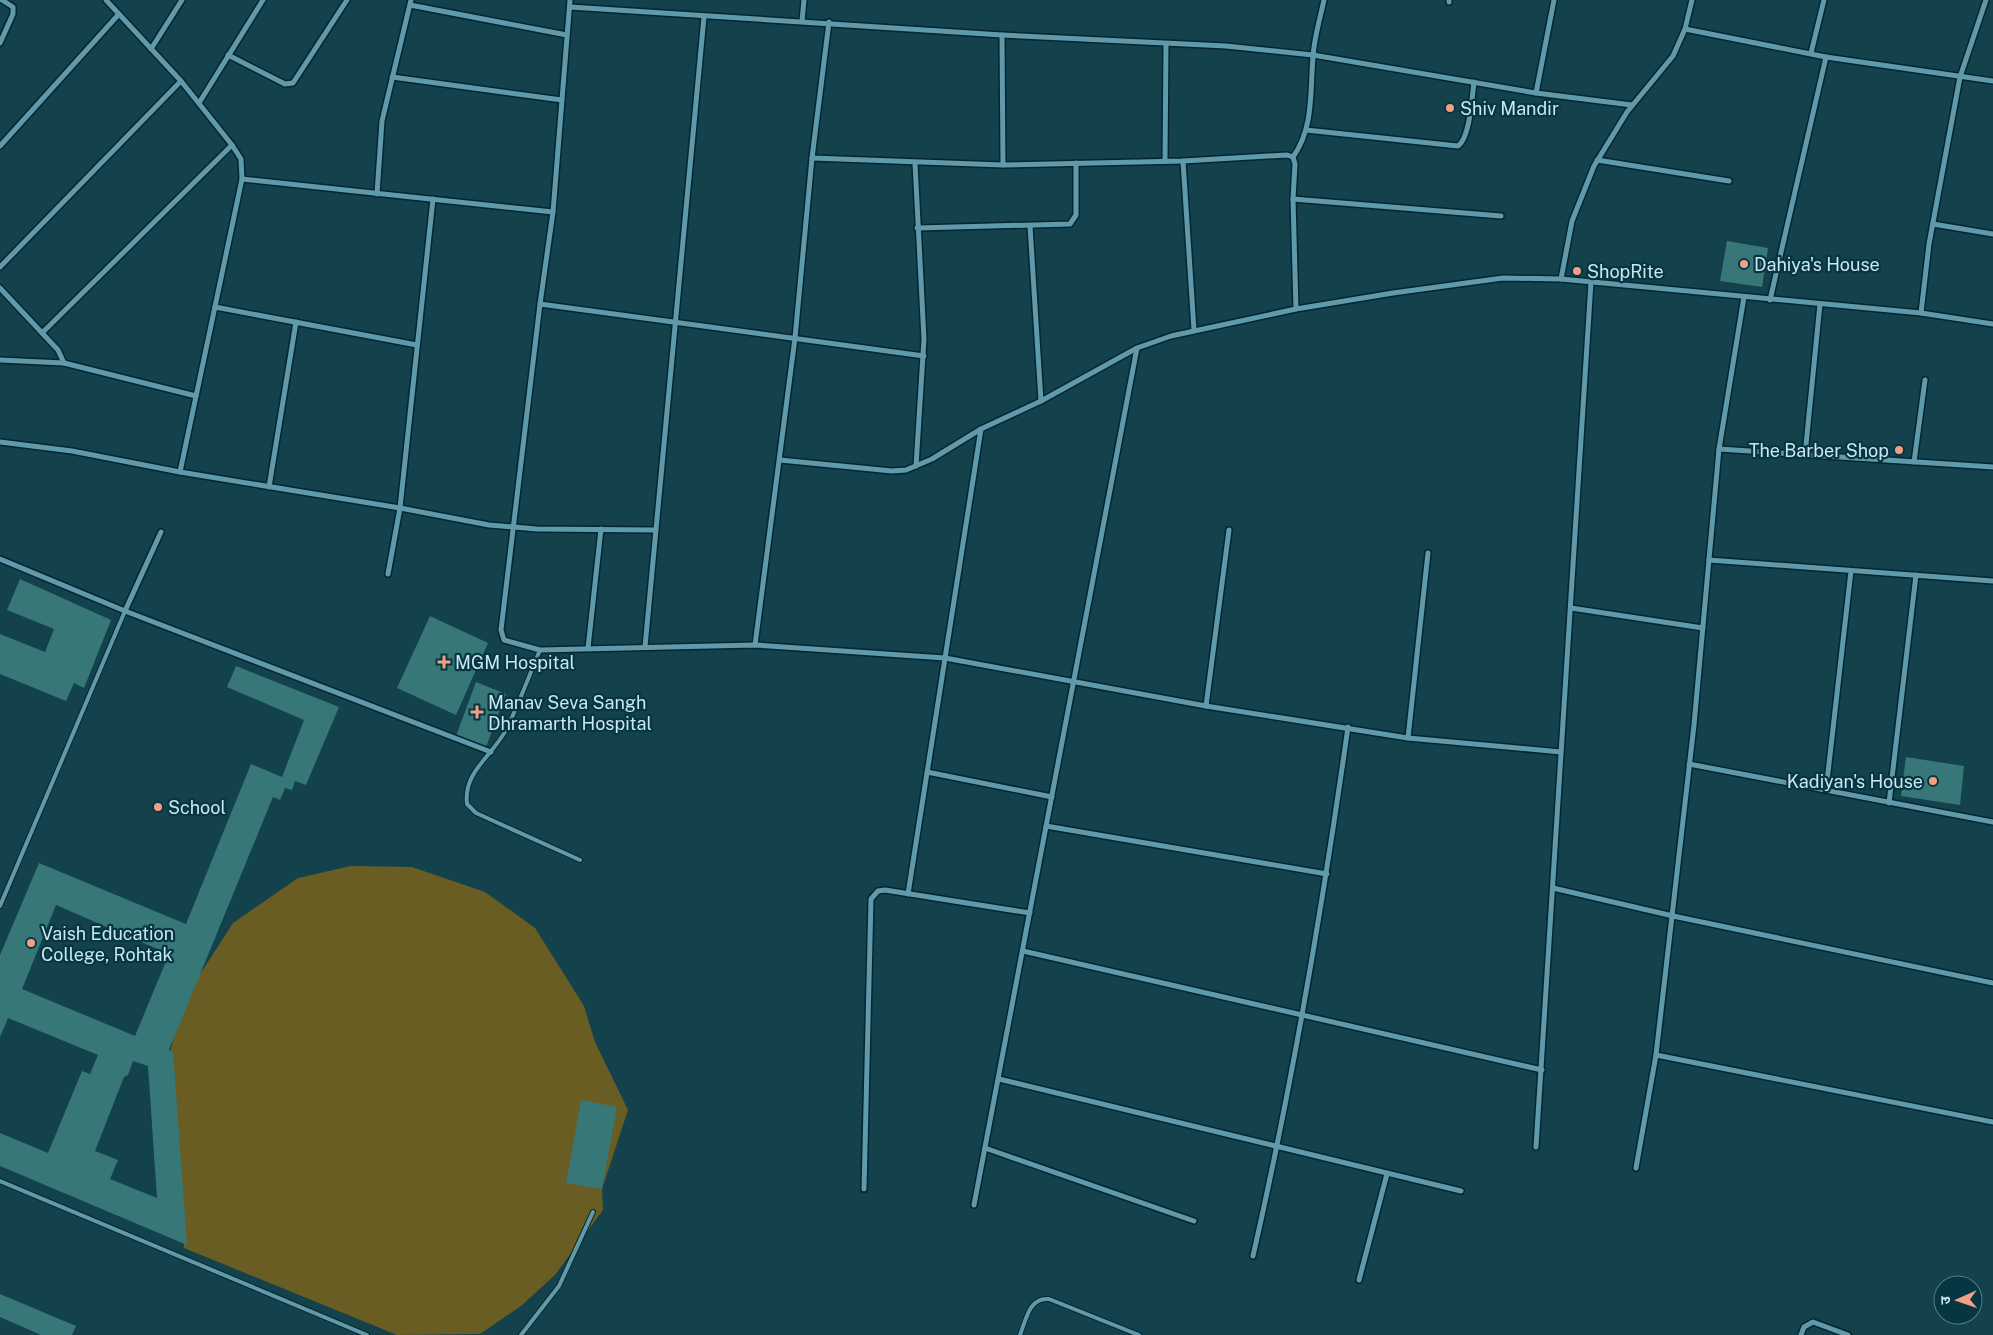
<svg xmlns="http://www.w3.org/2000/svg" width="1993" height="1335" font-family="'Public Sans','Noto Sans Devanagari',sans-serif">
<rect width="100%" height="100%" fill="#13414c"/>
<path fill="#695d23" d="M351 866 412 867 485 892 535 928 584 1006 595 1042 628 1110 602 1189 603 1210 555 1275 521 1306 480 1334 397 1335 184 1248 169 1055 186 996 233 923 298 878Z"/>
<g fill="#377778" fill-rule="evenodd">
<path d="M1727 241 1768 248 1762 287 1720 281Z"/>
<path d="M20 579 111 620 84 688 74 683 66 701 0 674V634L45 652 54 629 7 610Z"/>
<path d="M430 616 488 643 456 715 397 688Z"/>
<path d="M236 666 339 707 306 785 295 781 292 790 285 788 280 800 273 797 169 1050 173 1052 187 1245 0 1166V1133L48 1153 82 1071 90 1074 98 1055 8 1018 0 1037V955L39 863 186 924 251 764 282 777 304 720 227 687ZM56 905 169 954 135 1036 22 989ZM133 1061 148 1066 157 1198 110 1179 118 1160 95 1151 124 1077 128 1075Z"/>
<path d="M476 682 506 694 486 747 456 736Z"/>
<path d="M1906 757 1964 766 1960 805 1901 796Z"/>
<path d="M581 1100 617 1107 602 1189 566 1183Z"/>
<path d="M0 1294 76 1326 72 1335H41L0 1317Z"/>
</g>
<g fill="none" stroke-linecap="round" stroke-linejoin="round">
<defs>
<g id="lane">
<path d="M540 650C529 676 519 703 507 728 494 755 463 771 467 804L476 813 580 860"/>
<path d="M0 906 125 611"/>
<path d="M0 1181 367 1335"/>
<path d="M521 1335 559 1286 593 1212"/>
<path d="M1020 1335C1026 1320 1029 1297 1049 1299L1139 1335"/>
</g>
<g id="street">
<path d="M106 0 181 81 232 145 241 159 242 179 180 472"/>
<path d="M570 0 553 212 540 304 501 630 504 640 540 650 755 645 945 658 1206 706 1408 738 1561 752"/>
<path d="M1449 2V0"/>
<path d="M410 5 567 35"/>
<path d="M570 7 1002 35 1226 46 1313 55 1536 93 1632 105"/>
<path d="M802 21 804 0"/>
<path d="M1685 29 1826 57 1993 81"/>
<path d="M1002 35 1003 165"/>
<path d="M0 43 13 14V7L2 0"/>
<path d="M151 49 182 0"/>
<path d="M1811 53 1824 0"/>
<path d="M228 55 285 84 293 83 347 0"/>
<path d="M392 77 562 100"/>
<path d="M1536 93 1554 0"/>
<path d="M199 103 263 0"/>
<path d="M1306 130 1458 146C1470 138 1472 97 1474 82"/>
<path d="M0 146 119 14"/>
<path d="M1293 157C1314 128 1310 91 1313 57 1314 38 1320 19 1324 0"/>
<path d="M1293 157 1295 164 1293 199 1296 309"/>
<path d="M812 158 1003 165 1183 161 1287 155 1293 157"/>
<path d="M1597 160 1729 181"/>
<path d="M1165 161 1166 44"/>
<path d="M1183 161 1194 330"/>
<path d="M915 163 924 339 916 466"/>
<path d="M242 179 553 212"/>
<path d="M377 194 382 121 411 0"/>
<path d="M1293 199 1501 216"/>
<path d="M1933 224 1993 234"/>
<path d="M1030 226 1041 401"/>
<path d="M917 228 1070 224 1076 215V163"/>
<path d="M0 267 181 81"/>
<path d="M1561 279 1572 221 1594 166 1627 112 1673 56 1685 29 1692 0"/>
<path d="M0 288 58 350 64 363"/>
<path d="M1770 300 1826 57"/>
<path d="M540 304 924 356"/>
<path d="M215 307 417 345"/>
<path d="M1921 313 1929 244 1960 77 1986 0"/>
<path d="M42 333 232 145"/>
<path d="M0 360 64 363 196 396"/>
<path d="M0 442 72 451 180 472 400 508 489 525 537 529 655 530"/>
<path d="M1719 449 1993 467"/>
<path d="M1805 455 1820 304"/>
<path d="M780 460 892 471 906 470 932 459 981 429 1041 401 1137 348 1171 336 1296 309 1393 293 1503 278 1561 279 1921 313 1993 324"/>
<path d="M1914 462 1925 380"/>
<path d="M269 487 296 322"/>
<path d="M0 559 125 611 491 752"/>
<path d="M1709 560 1993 581"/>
<path d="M388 574 400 508 433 199"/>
<path d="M1571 608 1703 628"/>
<path d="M125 611 161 532"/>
<path d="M755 645 795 338 812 158 829 22"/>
<path d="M645 647 704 17"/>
<path d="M588 648 601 529"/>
<path d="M1206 706 1229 530"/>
<path d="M1408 738 1428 553"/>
<path d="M1689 764 1993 822"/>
<path d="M927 772 1052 797"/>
<path d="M1826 790 1851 571"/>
<path d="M1889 803 1916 575"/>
<path d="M1046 826 1327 874"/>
<path d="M1553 888 1673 916 1993 983"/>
<path d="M908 894 981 429"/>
<path d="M1023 951 1542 1070"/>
<path d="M1656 1055 1993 1122"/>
<path d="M999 1079 1461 1191"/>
<path d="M1536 1147 1591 282"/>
<path d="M985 1148 1194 1221"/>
<path d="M1636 1168 1656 1055 1694 725 1719 449 1744 297"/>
<path d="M864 1189 871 899 878 891 885 890 1030 913"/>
<path d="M974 1205 1137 348"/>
<path d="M1253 1256C1293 1081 1323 904 1348 727"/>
<path d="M1359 1280 1387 1174"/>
<path d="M1801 1335 1804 1327 1813 1322 1848 1335"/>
</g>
</defs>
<use href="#lane" stroke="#06262e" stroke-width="6"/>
<use href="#street" stroke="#06262e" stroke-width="8"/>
<use href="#lane" stroke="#5f99aa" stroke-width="4"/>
<use href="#street" stroke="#5f99aa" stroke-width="5"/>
</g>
<g fill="#f39f85" stroke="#063642" stroke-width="2">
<circle cx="1450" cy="108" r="5"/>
<circle cx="1744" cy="264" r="5"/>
<circle cx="1577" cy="271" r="5"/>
<circle cx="1899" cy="450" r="5"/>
<path d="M441.5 654.5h5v5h5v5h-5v5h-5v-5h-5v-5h5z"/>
<path d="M474.5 704.5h5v5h5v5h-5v5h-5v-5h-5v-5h5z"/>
<circle cx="1933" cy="781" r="5"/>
<circle cx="158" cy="807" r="5"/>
<circle cx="31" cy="943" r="5"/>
</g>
<g text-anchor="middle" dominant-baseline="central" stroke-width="4.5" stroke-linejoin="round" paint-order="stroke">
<g font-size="18" fill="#cae6ef" stroke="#063642" text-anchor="start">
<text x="1460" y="108">Shiv Mandir</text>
<text x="1754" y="264">Dahiya's House</text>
<text x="1587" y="271">ShopRite</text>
<text x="1889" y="450" text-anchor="end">The Barber Shop</text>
<text x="455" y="662">MGM Hospital</text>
<text x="488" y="702">Manav Seva Sangh<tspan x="488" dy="21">Dhramarth Hospital</tspan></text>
<text x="1923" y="781" text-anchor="end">Kadiyan's House</text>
<text x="168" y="807">School</text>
<text x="41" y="933">Vaish Education<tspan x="41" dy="21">College, Rohtak</tspan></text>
</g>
</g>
<g transform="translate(1958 1300) rotate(268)"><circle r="24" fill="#063642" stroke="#547c87"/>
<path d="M0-4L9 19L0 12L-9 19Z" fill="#f39f85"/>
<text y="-8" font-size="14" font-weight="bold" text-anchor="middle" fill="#cae6ef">उ</text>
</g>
</svg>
